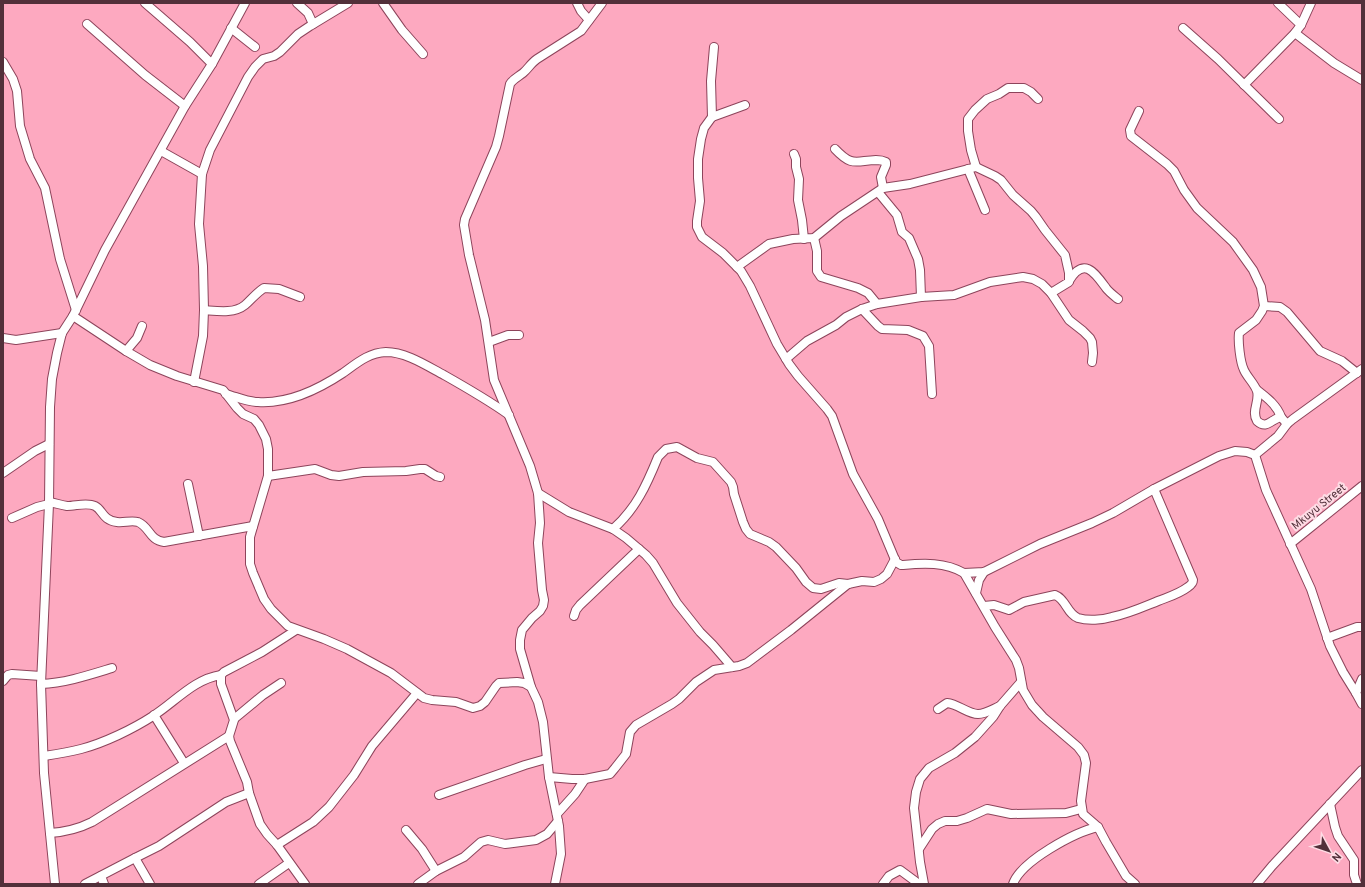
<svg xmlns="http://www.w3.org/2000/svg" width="1365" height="887" font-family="Overpass,sans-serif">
<rect width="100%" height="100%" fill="#fda9c0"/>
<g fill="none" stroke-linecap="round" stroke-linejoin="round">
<defs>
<g id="minor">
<path d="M145 3 190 42 212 64"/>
<path d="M297 3 308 13 313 24"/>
<path d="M383 3 402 30 423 54"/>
<path d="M577 3 581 11 589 20"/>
<path d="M1278 3 1301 25"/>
<path d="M87 24 145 75 185 106"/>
<path d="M231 28 255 47"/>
<path d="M1183 28 1218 59 1279 119"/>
<path d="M1295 33 1334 63 1362 80"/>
<path d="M3 62 13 79 17 91 20 126 30 159 45 188 60 259 76 310"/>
<path d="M1244 85 1295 33 1301 25 1311 3"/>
<path d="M745 105 712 117 704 128 701 139 698 159V178L700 201 697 221V227L702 237 723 253 741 271 750 286 777 344 789 364 798 376 827 409 832 416 853 474 878 519 896 562 901 565H903C924 563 945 562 964 573L995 627 1016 660 1019 668 1023 690 1032 705 1043 717 1078 747 1084 755 1086 763 1081 801 1083 814 1098 827 1106 842 1126 876 1135 884"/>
<path d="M1139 111 1130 130 1131 136 1167 164 1174 171 1184 190 1197 208 1233 242 1253 270 1261 287 1264 306 1262 311 1256 320 1239 333C1238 341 1240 362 1244 370 1247 377 1254 383 1257 391 1260 401 1251 411 1257 421 1267 430 1271 419 1281 417L1287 424"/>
<path d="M712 117 711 81 714 47"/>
<path d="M835 149C852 167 855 161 876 160 880 160 882 160 886 162V165L881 177 883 188"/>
<path d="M161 151 202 174"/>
<path d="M794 154 796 159V167L799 179 798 200 802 220 804 239"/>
<path d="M976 167 971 150 968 131V119L975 110 987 99 999 94 1008 88H1024L1031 92 1038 99"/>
<path d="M968 169 985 210"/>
<path d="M878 192 897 215 902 232 909 238 918 259 920 270 921 297"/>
<path d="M814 238 817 251V271L821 277 858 288 868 293 877 304"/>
<path d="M737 267 769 244 793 239 814 238 841 216 883 188 910 184 976 167 995 176 1001 180 1013 195 1031 211 1036 217 1045 230 1065 255 1069 273V282L1051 293"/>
<path d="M1069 281C1084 256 1095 273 1106 288 1109 292 1113 295 1118 299"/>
<path d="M1264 306 1280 307 1287 312 1320 351 1342 361 1357 373"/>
<path d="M862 309 878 326 882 329 908 330 923 336 929 346 932 394"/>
<path d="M204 310C217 311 234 314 245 305 251 300 256 293 264 288L279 289 300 297"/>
<path d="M73 316 126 351 150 365 177 376 223 390 237 408 243 414 254 419 259 425 266 439 268 449V476L250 537V564L253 573 264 599 271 609 288 626 324 639 347 649 391 673 424 698 432 700 456 702 473 708 480 706 485 702 496 686 499 683 517 682 524 683 531 687 538 702 543 722 549 777 559 826 561 854 555 884"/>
<path d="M3 338 16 340 62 333"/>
<path d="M489 342 508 335H519"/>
<path d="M126 351 137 338 142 326"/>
<path d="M786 359 807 341 836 325 846 317 862 309 877 304 921 297 954 295 990 282 1023 277 1033 279 1042 284 1051 293 1069 320 1083 331 1090 338 1092 342 1093 353 1092 362"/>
<path d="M194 382 203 336 204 310 203 266 199 224 202 174 210 150 248 77 255 67 263 59 274 56 280 52 298 34 310 26 348 3"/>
<path d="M1257 390C1266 397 1277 405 1281 417"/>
<path d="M226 394C237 397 247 402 258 402 288 404 319 389 343 373 357 363 368 353 386 352 406 352 427 366 444 375 467 388 488 400 509 415"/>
<path d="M1255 455 1278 436 1287 424 1293 419 1362 369"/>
<path d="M3 473 35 451 49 444"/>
<path d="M268 476 315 469 331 475 339 476 363 472 406 471 420 469H425L436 476 440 477"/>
<path d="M188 484 199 536"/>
<path d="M538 493 569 512 613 529 626 538 646 555 653 563 677 603 700 632 713 645 732 667"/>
<path d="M49 502C55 503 61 505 67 506 76 506 87 502 95 506 103 510 102 520 117 522 124 523 131 520 138 522 150 527 149 540 164 542L253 526"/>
<path d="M12 518 37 507 49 504"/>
<path d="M613 529C636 509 647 484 658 457L666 449 677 447 697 458 713 462 731 482 733 487 734 494 743 522 746 529 750 534 769 542 776 547 796 568 806 582 813 588 821 589 839 583 848 584"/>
<path d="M1290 544 1362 486"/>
<path d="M964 573 984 572 1040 544 1092 523 1113 513 1154 489 1219 456 1235 451 1247 452 1255 455 1266 490 1311 589 1330 646 1343 672 1356 693"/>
<path d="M976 593 979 580 984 572"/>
<path d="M984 606 994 605 1009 610 1024 602 1055 595C1066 599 1067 614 1078 618 1088 621 1102 620 1112 617 1128 614 1143 607 1158 601 1168 597 1179 594 1188 587 1191 585 1193 583 1193 580L1154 489"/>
<path d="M574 616 576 610 580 605 639 549"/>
<path d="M296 630 262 652 224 672 221 675V684L234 720 229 736 230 741 247 782 249 793 260 824 267 834 277 845 305 884"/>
<path d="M1327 638 1357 627H1362"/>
<path d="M1362 679 1356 693 1362 704"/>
<path d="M3 681 8 675 12 674 41 676"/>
<path d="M41 684C65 683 89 675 112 668"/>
<path d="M531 687 520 649V640L522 630 532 618 540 611 543 606 544 600 542 590 538 543 540 523 538 493 530 466 494 380 485 320 469 255 464 225 465 219 496 147 499 136 510 84C513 79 518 77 523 73 528 69 531 63 537 59L581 31 602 3"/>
<path d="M938 709 947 703C958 704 968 714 978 714 985 714 993 709 1000 706"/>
<path d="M154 715 184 763"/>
<path d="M234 719 263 695 281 683"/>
<path d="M44 756C57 754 69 752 81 749 104 743 133 729 153 716 175 702 194 679 221 675"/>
<path d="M549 777 572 779H585L610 774 615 768 626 754 630 732 636 725 672 704 679 699 696 682 714 670 739 666 747 663 791 630 848 584 862 581 874 582 881 579 887 574 895 559"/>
<path d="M439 795 525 765 546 759"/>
<path d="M1330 804 1335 827 1338 836 1354 860V875L1357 884"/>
<path d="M557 814 575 794 585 779"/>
<path d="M406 830 422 849 436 871"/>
<path d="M50 833C65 832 78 829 92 822L229 736"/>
<path d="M277 845 313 822 329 807 354 775 372 746 417 693"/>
<path d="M919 849 932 829 938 824 945 821H957L967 818 987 809 1011 814 1066 813 1081 809"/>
<path d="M135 858 150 884"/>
<path d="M101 876 104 884"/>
<path d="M55 884 44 773 41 684 49 504 50 407 52 379 57 353 62 333 73 316 105 250 185 106 212 64 245 3"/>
<path d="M85 884 135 858 159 846 226 802 249 793"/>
<path d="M259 884 289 863"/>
<path d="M418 884 436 871 464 857 481 842 488 840 505 844 536 840 547 834 558 821"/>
<path d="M883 884 889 876 900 870 919 884"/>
<path d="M924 884 920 862 914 808 916 792 920 779 929 768 955 753 975 737 993 717 1000 706 1021 682"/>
<path d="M1013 884C1021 861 1075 832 1098 827"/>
<path d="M1257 884 1272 866 1362 770"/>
</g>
</defs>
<use href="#minor" stroke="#8d445b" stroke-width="10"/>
<use href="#minor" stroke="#fff" stroke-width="8"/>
</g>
<g text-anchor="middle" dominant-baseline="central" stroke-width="4" stroke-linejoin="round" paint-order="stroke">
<g font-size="11" fill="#52303a" stroke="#fedbe4">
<text transform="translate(1319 507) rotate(-39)">Mkuyu Street</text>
</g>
</g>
<rect width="1365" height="887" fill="none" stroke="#52303a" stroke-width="8"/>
<g transform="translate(1329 851) rotate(130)" stroke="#fedbe4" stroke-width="3" paint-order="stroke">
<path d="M0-3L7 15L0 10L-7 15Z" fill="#52303a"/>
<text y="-6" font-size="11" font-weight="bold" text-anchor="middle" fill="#52303a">N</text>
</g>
</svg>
